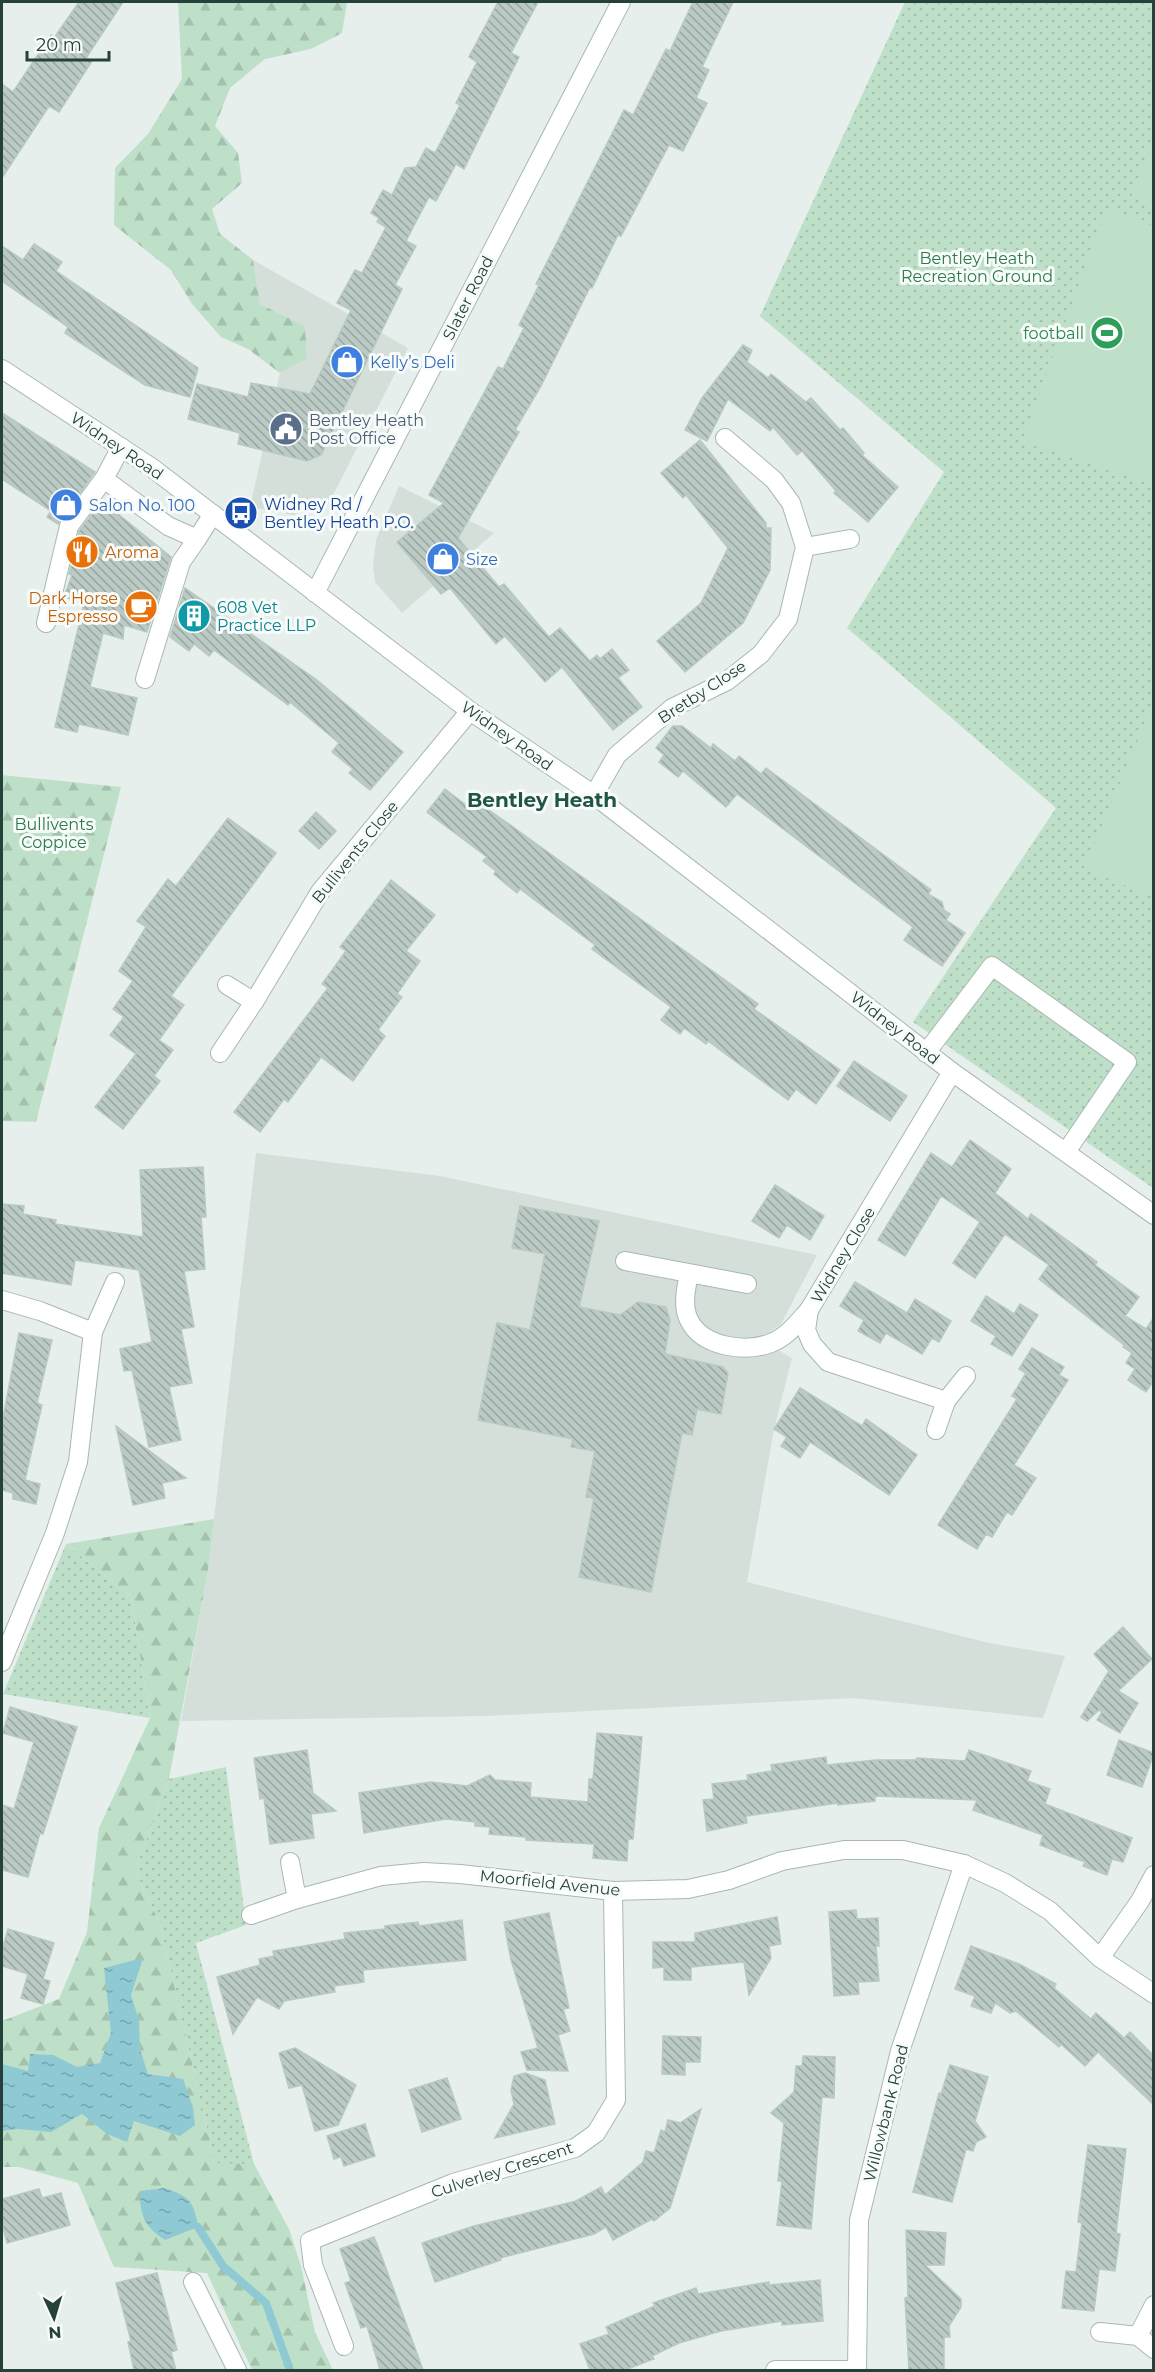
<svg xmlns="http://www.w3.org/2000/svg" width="1155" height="2372" font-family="Montserrat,sans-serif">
<defs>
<pattern id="grass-dots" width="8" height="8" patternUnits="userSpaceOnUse" patternTransform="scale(1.5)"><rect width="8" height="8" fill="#bfe0c8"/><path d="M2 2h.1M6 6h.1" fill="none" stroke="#a4c1ad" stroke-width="1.8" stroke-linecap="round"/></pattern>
<pattern id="forest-firs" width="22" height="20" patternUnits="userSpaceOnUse" patternTransform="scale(1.5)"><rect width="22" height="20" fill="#bfe0c8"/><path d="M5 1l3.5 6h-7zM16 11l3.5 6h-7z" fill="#a4c1ad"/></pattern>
<pattern id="water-ripples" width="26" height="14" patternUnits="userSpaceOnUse" patternTransform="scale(1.5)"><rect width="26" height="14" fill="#8ec9d4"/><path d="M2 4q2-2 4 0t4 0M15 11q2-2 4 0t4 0" fill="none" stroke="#74a5ad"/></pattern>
<pattern id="building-back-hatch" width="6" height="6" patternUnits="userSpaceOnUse" patternTransform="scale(1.5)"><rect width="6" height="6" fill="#bbcac4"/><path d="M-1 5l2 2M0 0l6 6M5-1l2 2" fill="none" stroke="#98a6a0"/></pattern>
</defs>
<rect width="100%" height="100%" fill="#e6efeb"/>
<g fill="#d4dfda">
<path d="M253 260 408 348 328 505 293 515 250 507 280 373 307 359 305 326 260 304Z"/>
<path d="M399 486 494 533 402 613 375 582 373 567 376 540Z"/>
<path d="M256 1153 440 1176 817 1255 781 1324 766 1335 776 1349 792 1358 774 1429 747 1582 989 1643 1065 1656 1043 1718 854 1698 487 1716 181 1721 208 1571Z"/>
</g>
<g fill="url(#grass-dots)">
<path d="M905 2H1153V1188L913 1022 1056 808 847 628 944 472 760 316Z"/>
<path d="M66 1544 131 1597 150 1718 3 1694Z"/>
<path d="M226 1767 246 1925 196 1943 254 2164H215L160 1924 135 1870 169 1779Z"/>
</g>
<g fill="url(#forest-firs)">
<path d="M178 2H347L342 33 311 49 265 59 230 88 215 126 238 153 242 183 212 209 220 234 253 260 260 304 305 326 307 359 280 373 248 349 221 337 192 304 171 270 114 225 115 168 148 134 182 79Z"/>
<path d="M2 775 121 787 36 1122 2 1121Z"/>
<path d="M214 1519 208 1571 169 1779 135 1870 160 1924 215 2163 254 2164 289 2229 301 2266 315 2332 333 2370H252L207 2273 114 2267 78 2183 19 2167H2V2021L59 1999 87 1932 99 1828 150 1718 131 1597 66 1544Z"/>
</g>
<g fill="#bfe0c8">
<path d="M1153 138V205L1131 197Z"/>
<path d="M1106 209 1153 226V485L1023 440Z"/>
<path d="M1153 704 1154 897H1153L1084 868Z"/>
</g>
<g fill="url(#water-ripples)">
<path d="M143 1958 131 1995 139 2020 140 2049 148 2074 183 2079 193 2107 195 2125 180 2136 134 2121 127 2142 107 2134 82 2114 51 2132 18 2129 2 2131V2064L28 2071 30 2054 53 2055 77 2067 100 2063 111 2033 104 1968Z"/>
<path d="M164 2188C189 2196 194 2201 198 2227L165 2240C144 2226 140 2216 140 2191Z"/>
</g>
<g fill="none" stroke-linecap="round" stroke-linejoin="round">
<path stroke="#8ec9d4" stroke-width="8" d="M198 2227 223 2266 266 2303 290 2370"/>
</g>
<g fill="url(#building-back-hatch)" stroke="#b8c9c2" stroke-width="1.5">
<path d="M79 2H123L86 58 92 61 59 112 49 106 2 178V84L13 92 51 35 54 38Z"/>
<path d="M498 2H538L511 53 519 57 464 169 456 164 436 201 429 197 406 241 416 246 395 285 402 289 321 455 307 461 238 444 240 433 188 419 197 384 248 397 251 383 310 394 351 310 337 303 355 270 362 273 386 227 377 222 379 218 371 213 383 190 392 195 405 168 416 167 426 148 435 153 460 105 456 103 477 62 469 57Z"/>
<path d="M693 2H733L702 67 709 70 696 98 707 103 683 151 669 145 621 236 618 235 592 288 590 287 541 386 515 430 519 432 458 538 499 587 504 584 549 637 560 628 590 661 597 655 600 659 612 649 629 670 618 678 642 707 613 730 562 667 545 682 505 636 496 644 450 588 441 594 397 542 444 503 429 495 498 367 503 369 524 328 519 325 539 285 536 284 624 110 633 115 666 49 670 51Z"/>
<path d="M34 244 62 262 56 271 198 368 190 397 145 385 65 333 68 327 2 281V246L23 260Z"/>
<path d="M743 345 752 350 747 362 768 378 771 374 806 402 811 398 840 430 843 428 864 453 862 455 898 487 868 522 834 493 836 491 802 451 797 455 773 427 770 431 728 399 707 441 685 430 702 398Z"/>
<path d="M2 413 95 472 58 524 47 517 51 511 2 479Z"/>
<path d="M700 440 766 523V528H771L770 570 743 623 685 672 657 641 701 603 728 548 686 495 683 498 661 473Z"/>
<path d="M102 501 171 557 147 632 124 625 123 639 103 633 90 687 137 698 128 735 79 724 77 732 55 727 84 603 64 597 72 575 69 574 79 531Z"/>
<path d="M185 588 317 680 403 752 370 790 349 773 353 769 332 752 339 743 290 702 288 705 214 650 209 656 194 644 189 651 170 637Z"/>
<path d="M673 726H682L711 748 713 744 735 761 739 756 761 774 766 768 931 890 928 894 942 902 944 910 950 914 946 920 965 933 942 966 904 940 913 927 737 794 726 807 683 771 678 777 659 762 664 755 656 748Z"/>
<path d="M445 789 466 805 471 798 509 824 758 1004 754 1009 840 1070 816 1104 796 1089 788 1100 708 1041 706 1044 684 1028 680 1034 661 1020 671 1007 592 949 595 945 520 889 517 893 494 874 496 871 483 861 487 857 427 812Z"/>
<path d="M316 812 336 831 319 849 299 831Z"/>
<path d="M228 818 276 853 171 996 184 1005 159 1040 173 1050 154 1076 160 1081 123 1129 95 1107 136 1054 110 1035 124 1017 113 1009 133 981 119 971 146 927 137 921 168 879 176 886Z"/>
<path d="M391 880 435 915 406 951 420 961 397 994 402 997 378 1030 385 1036 353 1081 321 1057 288 1102 284 1099 260 1132 234 1112 328 988 322 984 346 951 340 947Z"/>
<path d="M854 1061 907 1096 890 1121 837 1086Z"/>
<path d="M970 1140 1011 1169 995 1193 1028 1219 1031 1214 1097 1262 1095 1265 1139 1297 1125 1316 1146 1329 1154 1317V1380L1146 1392 1128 1380 1135 1369 1126 1363 1132 1353 1123 1347 1124 1345 1039 1279 1049 1265 1005 1234 975 1278 953 1263 980 1222 941 1196 905 1256 878 1240 931 1153 952 1167Z"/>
<path d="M203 1167 206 1217H201L205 1269 184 1271 194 1327 181 1329 192 1383 169 1387 181 1440 149 1447 132 1370 124 1371 120 1349 152 1342 139 1270 75 1260 71 1285 2 1273V1204L24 1206 23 1214 56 1220 55 1224 143 1237 140 1170Z"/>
<path d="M775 1185 824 1216 810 1240 787 1225 779 1238 752 1221Z"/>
<path d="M520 1206 599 1221 579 1307 620 1315 638 1302 666 1307 670 1320 665 1354 723 1367 728 1373 721 1414 697 1409 692 1435 682 1433 651 1592 579 1577 594 1498 586 1497 595 1451 571 1447 573 1439 478 1420 497 1323 530 1330 545 1254 512 1248Z"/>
<path d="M855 1282 907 1313 915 1299 951 1321 939 1342 932 1338 922 1354 886 1333 880 1343 858 1331 864 1320 840 1306Z"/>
<path d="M986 1296 1014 1314 1020 1304 1038 1315 1012 1356 991 1344 996 1336 971 1321Z"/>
<path d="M19 1333 52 1340 37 1403 42 1405 25 1480 40 1484 36 1504 13 1499V1493L2 1490V1423Z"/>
<path d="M1032 1348 1064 1367 1059 1375 1068 1380 1014 1465 1036 1478 1012 1515 1007 1512 992 1537 986 1534 977 1549 938 1525 1017 1399 1012 1396 1026 1373 1019 1369Z"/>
<path d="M800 1388 862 1426 866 1419 917 1455 889 1495 810 1442 800 1458 781 1446 787 1437 774 1429Z"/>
<path d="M116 1426 186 1478 162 1483 165 1498 133 1505Z"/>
<path d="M1123 1627 1152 1659 1118 1691 1138 1703 1120 1733 1097 1720 1102 1712 1099 1710 1087 1721 1081 1717 1109 1671 1094 1654Z"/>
<path d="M10 1707 77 1727 43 1834 40 1833 28 1877 2 1870V1805L14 1809 34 1742 3 1733Z"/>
<path d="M597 1733 642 1737 633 1839H628L627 1861 593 1858 594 1844 526 1840V1837L489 1834 490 1827 475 1826V1822L446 1819 364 1833 359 1793 431 1782 467 1786 490 1775 495 1780 531 1783 530 1797 588 1802 589 1779H593Z"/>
<path d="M1119 1740 1154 1753 1142 1787 1107 1775Z"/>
<path d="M307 1750 313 1793 336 1811 311 1814 314 1838 270 1844 264 1798 260 1799 254 1758Z"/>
<path d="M969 1750 1031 1771 1027 1781 1050 1789 1045 1804 1132 1838 1123 1862 1112 1859 1107 1875 1083 1866 1085 1862 1040 1845 1043 1835 973 1810 977 1800 875 1796V1801L838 1805V1803L746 1816 747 1823 707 1831 703 1800 714 1799 712 1784 748 1780 747 1775 772 1771 771 1765 826 1757 827 1765 876 1760H916L917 1758 965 1761Z"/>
<path d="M856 1910 857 1919 878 1918 879 1946H876L879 1981 858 1982 859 1994 834 1996 829 1912Z"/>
<path d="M549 1913 569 2008 563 2009 570 2031 558 2035 568 2071 527 2070 521 2052 538 2048 511 1960 504 1922Z"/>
<path d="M777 1917 781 1944 769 1946 771 1958 749 1995 744 1962 691 1967V1980H664V1967L653 1968V1942H695V1933Z"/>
<path d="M462 1920 466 1960 363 1970 364 1982 334 1986 335 1992 284 2001 279 2009 257 1997 233 2034 217 1977 260 1965 259 1959 274 1956 273 1951 345 1939 344 1933 385 1929V1926L418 1922 419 1926Z"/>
<path d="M8 1929 54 1943 43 1979 50 1981 43 2004 21 1998 28 1974 2 1966V1950Z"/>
<path d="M971 1946 1019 1964 1056 1984 1054 1988 1091 2019 1096 2013 1124 2038 1130 2032 1154 2056V2105L1098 2052 1085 2066 1061 2044 1059 2047 1016 2011 1010 2013 995 2003 991 2013 971 2006 975 1996 955 1989Z"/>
<path d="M663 2036 701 2037 700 2062H685V2075L662 2074Z"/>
<path d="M295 2048 356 2085 338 2125 315 2131 302 2085 289 2088 279 2053Z"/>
<path d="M803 2056 835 2057 834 2098 822 2097 811 2229 777 2225 782 2181H778L784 2123 771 2113 794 2092 796 2066H802Z"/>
<path d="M950 2065 988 2077 975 2121 986 2137 976 2142 973 2151 966 2149 952 2202 913 2192 939 2093 941 2094Z"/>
<path d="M525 2073 545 2080 555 2124 495 2138 514 2104 511 2090 514 2076Z"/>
<path d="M447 2078 461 2119 422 2132 409 2090Z"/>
<path d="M701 2109 670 2208 654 2221 652 2219 613 2240 606 2227 594 2234 500 2258 501 2260 435 2282 422 2243 474 2226 576 2201 601 2187 605 2195 643 2162 646 2151 654 2153 661 2130 665 2132 668 2120 680 2123Z"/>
<path d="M365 2124 375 2156 344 2166 341 2157 334 2159 327 2136Z"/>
<path d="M1088 2145 1126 2149 1116 2233 1120 2234 1115 2271 1099 2269 1094 2311 1062 2308 1066 2271 1076 2272 1082 2223 1078 2222Z"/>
<path d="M39 2189 42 2198 61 2193 70 2225 7 2243 2 2223V2199Z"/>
<path d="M906 2230 946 2233 944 2265H925L961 2299V2307L949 2326 950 2337H944V2370H909L905 2298 908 2297Z"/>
<path d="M374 2237 380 2252 423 2370H380L367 2326 361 2328 345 2283 351 2281 340 2249Z"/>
<path d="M157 2273 177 2350 171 2352 176 2370H134L128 2342 131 2341 116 2283Z"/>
<path d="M820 2280 823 2321 782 2325V2321L721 2331 679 2343 652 2356 654 2359 625 2370H590L580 2344 609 2334 606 2327 655 2306 653 2303 696 2288 698 2294 769 2282V2285Z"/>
</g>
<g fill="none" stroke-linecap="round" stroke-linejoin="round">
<defs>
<g id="minor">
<path d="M2 369 151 467 470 711 594 795 952 1072 1154 1215"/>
<path d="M121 447 104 479 168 526 197 539 213 514"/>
<path d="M805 547 850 539"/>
<path d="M315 593 621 2"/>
<path d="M46 623 69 526 104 479"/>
<path d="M145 679 181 562 197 539"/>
<path d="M594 795 617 755 672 708 727 681 761 654 788 619 805 547 791 503 774 480 725 438"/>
<path d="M227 985 254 1002"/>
<path d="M220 1053 254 1002 320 892 470 711"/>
<path d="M926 1053 992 966 1127 1062 1066 1152"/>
<path d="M625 1261 747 1284"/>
<path d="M689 1274C686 1288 682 1306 689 1320 702 1347 745 1353 771 1343 787 1337 798 1322 809 1310"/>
<path d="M2 1300 40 1311 93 1332"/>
<path d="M946 1401 828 1362 812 1344 806 1330 809 1310 952 1072"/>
<path d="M936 1430 946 1401 966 1376"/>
<path d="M2 1662 55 1533 78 1462 93 1332 115 1282"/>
<path d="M290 1862 297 1899"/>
<path d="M251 1915 297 1899 381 1876 424 1872 460 1874 613 1891 688 1889 729 1880 782 1861 844 1850H903L964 1864 1005 1883 1050 1911 1100 1958 1154 1994"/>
<path d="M1100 1958 1140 1901 1154 1875"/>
<path d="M193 2282 237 2370"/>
<path d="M1100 2332 1138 2336 1154 2349"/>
<path d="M1138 2336 1154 2305"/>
<path d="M344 2346 313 2265 310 2241 453 2183 575 2148 596 2133 616 2100 613 1891"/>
<path d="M775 2370H857"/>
<path d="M857 2370 859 2220 900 2051 964 1864"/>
</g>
</defs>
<use href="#minor" stroke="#a8b8b2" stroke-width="20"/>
<use href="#minor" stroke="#fff" stroke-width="18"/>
</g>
<defs>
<symbol id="stadium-disc" viewBox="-11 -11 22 22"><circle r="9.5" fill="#2e9e5b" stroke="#f7fbf9"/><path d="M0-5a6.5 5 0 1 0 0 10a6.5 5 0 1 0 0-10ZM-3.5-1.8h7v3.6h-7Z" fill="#fff"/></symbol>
<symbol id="shop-disc" viewBox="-11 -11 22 22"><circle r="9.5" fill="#3f7fe0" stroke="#f7fbf9"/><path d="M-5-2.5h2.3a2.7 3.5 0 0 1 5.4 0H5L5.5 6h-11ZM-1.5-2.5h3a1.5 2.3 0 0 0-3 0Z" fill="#fff"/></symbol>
<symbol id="civic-disc" viewBox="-11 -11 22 22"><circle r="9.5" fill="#5c6f8a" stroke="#f7fbf9"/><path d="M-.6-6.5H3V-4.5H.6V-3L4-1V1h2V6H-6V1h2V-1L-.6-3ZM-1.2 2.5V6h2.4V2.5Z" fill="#fff"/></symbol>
<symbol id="bus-disc" viewBox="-11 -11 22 22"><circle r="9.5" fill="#1a4fb4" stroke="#f7fbf9"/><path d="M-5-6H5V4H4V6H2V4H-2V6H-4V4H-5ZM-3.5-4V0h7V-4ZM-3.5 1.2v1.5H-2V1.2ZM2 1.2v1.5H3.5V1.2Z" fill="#fff"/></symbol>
<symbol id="restaurant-disc" viewBox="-11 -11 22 22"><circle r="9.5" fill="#e8710a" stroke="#f7fbf9"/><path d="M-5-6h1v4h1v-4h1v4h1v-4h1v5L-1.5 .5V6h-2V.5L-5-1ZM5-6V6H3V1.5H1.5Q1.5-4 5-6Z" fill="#fff"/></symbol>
<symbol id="cafe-disc" viewBox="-11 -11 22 22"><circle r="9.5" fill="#e8710a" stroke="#f7fbf9"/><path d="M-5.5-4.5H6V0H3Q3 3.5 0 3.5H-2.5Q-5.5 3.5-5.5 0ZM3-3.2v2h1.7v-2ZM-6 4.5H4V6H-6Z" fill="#fff"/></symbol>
<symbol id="building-disc" viewBox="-11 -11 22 22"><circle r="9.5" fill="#0f9aa8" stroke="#f7fbf9"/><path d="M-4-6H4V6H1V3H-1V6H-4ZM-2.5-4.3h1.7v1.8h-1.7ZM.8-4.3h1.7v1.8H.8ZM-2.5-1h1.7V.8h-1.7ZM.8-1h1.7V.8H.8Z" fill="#fff"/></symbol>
</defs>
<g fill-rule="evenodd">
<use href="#stadium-disc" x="1088" y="314" width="38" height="38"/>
<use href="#shop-disc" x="328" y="343" width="38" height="38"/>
<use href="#civic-disc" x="267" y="410" width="38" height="38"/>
<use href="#shop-disc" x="47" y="486" width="38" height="38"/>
<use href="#bus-disc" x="222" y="494" width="38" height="38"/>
<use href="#restaurant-disc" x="63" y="533" width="38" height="38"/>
<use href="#shop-disc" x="424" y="540" width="38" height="38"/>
<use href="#cafe-disc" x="122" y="588" width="38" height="38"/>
<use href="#building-disc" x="175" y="597" width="38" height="38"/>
</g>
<g text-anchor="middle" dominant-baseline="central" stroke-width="6" stroke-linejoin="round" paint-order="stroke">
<g font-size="16" fill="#2d7a4b" stroke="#f7fbf9">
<text x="977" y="258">Bentley Heath<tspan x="977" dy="18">Recreation Ground</tspan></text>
<text x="54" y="824">Bullivents<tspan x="54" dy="18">Coppice</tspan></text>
</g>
<g font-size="16" fill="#24423a" stroke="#f7fbf9">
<text transform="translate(468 298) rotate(-63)">Slater Road</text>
<text transform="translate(117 446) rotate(34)">Widney Road</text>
<text transform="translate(702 692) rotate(-33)">Bretby Close</text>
<text transform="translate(507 736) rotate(35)">Widney Road</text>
<text transform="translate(355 852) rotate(-51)">Bullivents Close</text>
<text transform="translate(895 1028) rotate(38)">Widney Road</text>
<text transform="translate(843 1255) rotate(-59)">Widney Close</text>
<text transform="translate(550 1883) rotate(6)">Moorfield Avenue</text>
<text transform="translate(886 2113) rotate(-76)">Willowbank Road</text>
<text transform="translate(502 2170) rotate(-18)">Culverley Crescent</text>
</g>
<g font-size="16" fill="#27864d" stroke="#f7fbf9" text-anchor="end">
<text x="1084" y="333">football</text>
</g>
<g font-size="16" fill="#366cbe" stroke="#f7fbf9" text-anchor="start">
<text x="370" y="362">Kelly’s Deli</text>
<text x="89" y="505">Salon No. 100</text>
<text x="466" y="559">Size</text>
</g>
<g font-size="16" fill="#4e5e75" stroke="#f7fbf9" text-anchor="start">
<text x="309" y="420">Bentley Heath<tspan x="309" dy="18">Post Office</tspan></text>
</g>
<g font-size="16" fill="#164399" stroke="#f7fbf9" text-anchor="start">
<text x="264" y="504">Widney Rd /<tspan x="264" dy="18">Bentley Heath P.O.</tspan></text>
</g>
<g font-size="16" fill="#c56008" stroke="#f7fbf9" text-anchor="start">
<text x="105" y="552">Aroma</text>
<text x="118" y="598" text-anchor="end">Dark Horse<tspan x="118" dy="18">Espresso</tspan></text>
</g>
<g font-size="16" fill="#0d838f" stroke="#f7fbf9" text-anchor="start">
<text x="217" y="607">608 Vet<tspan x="217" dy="18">Practice LLP</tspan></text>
</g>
<g font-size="20" font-weight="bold" fill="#1f5548" stroke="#f7fbf9">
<text x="542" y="800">Bentley Heath</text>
</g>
</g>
<rect width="1155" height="2372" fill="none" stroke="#24423a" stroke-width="6"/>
<g transform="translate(54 2318) rotate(176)" stroke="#f7fbf9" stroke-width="4.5" paint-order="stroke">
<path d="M0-4.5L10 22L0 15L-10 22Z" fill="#24423a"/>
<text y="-9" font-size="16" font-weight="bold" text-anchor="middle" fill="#24423a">N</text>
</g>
<path d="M27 51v9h82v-9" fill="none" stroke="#24423a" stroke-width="3"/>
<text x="36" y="51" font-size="18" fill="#24423a" stroke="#f7fbf9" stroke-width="4.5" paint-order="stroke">20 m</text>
</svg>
